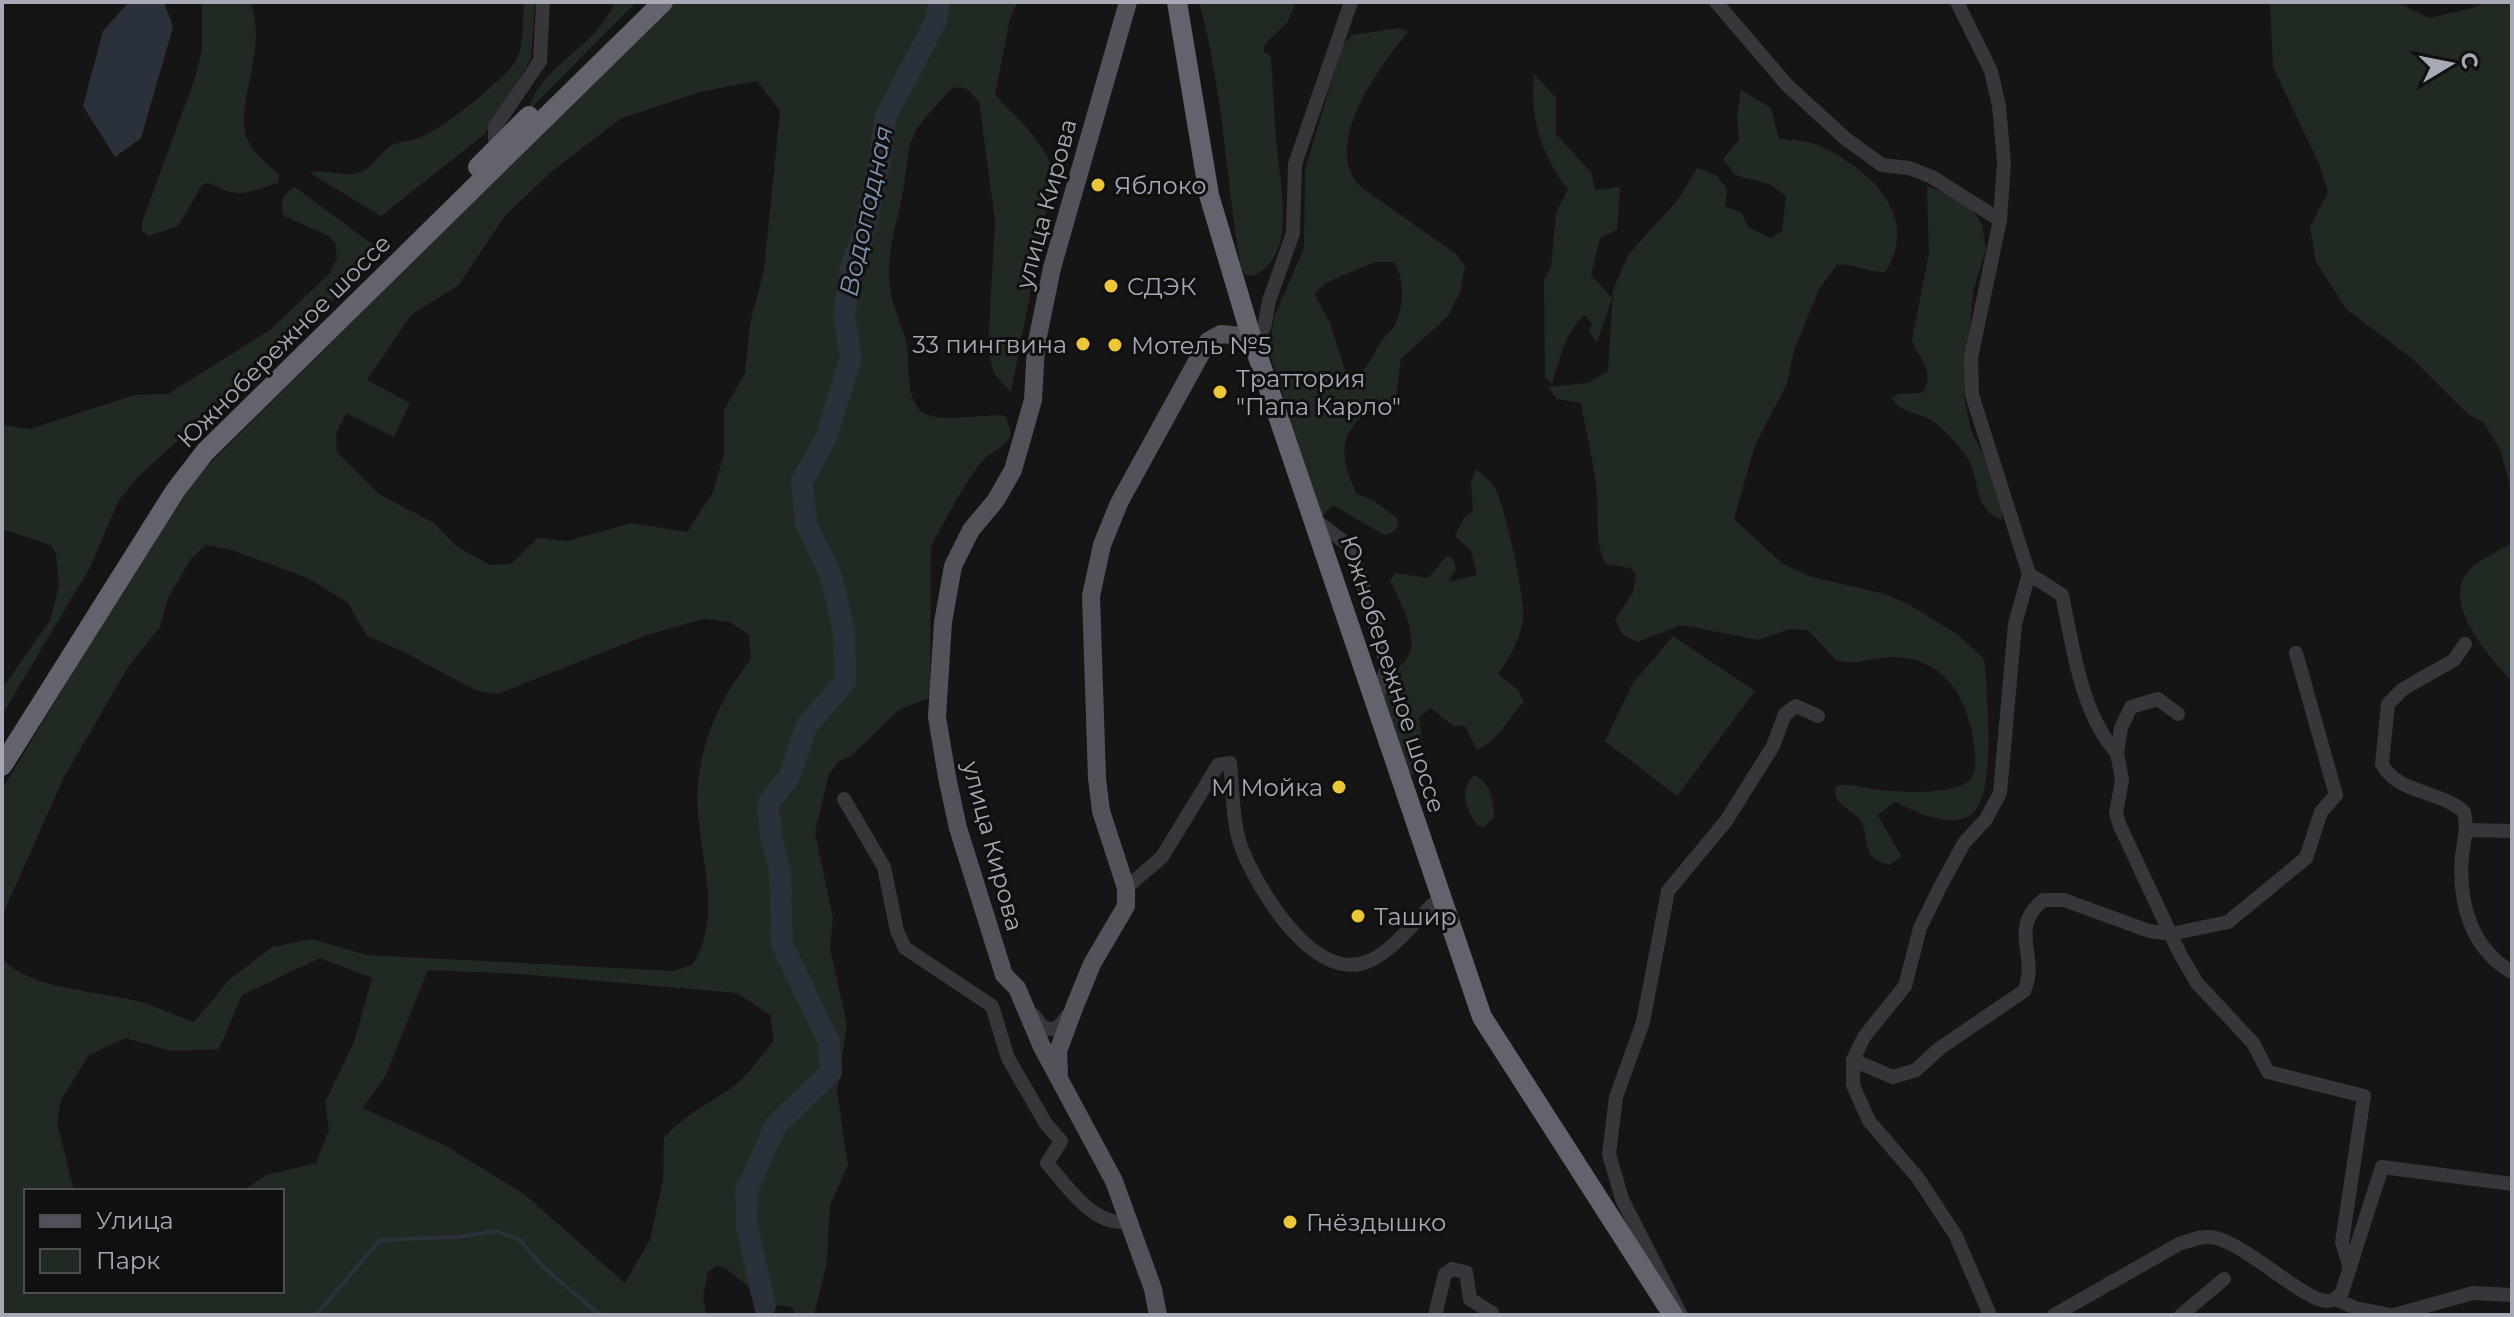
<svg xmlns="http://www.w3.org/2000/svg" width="2514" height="1317" font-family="Montserrat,sans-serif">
<rect width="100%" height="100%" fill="#151516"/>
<g fill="#212923" fill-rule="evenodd">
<path d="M202 2H250C270 50 231 107 249 143 256 155 269 165 279 175L278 183C247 192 239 200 209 183L202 185 178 226 149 236 142 231V222L195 78 202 50Z"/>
<path d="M524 2H535L531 59 485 134 381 216 310 173C327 167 345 180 363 171 376 165 381 149 395 144 403 141 412 141 419 138 439 131 504 80 515 62 525 46 522 21 524 2Z"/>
<path d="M615 2H636L525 114C530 105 534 94 540 86 564 54 597 42 615 2Z"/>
<path d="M674 2H1017L1010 19 995 95C1018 119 1044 141 1054 173L1011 392 994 374 988 350 995 220 979 102 967 89 959 87 951 89C939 104 920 120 913 137 906 151 908 165 905 179 900 220 883 250 891 294 894 312 904 328 907 346 910 366 905 396 921 411 936 425 983 413 1005 416L1011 431C1008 448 996 448 985 458 973 469 939 530 931 547L930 698 900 709 852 755 838 762 829 774 815 833 833 917 830 949 847 1024 837 1091 848 1165 830 1205 827 1262 814 1315H796L792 1307 770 1304 724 1267 715 1266 708 1272 703 1296 706 1315H2V958C29 990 101 991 141 1002 159 1008 177 1016 194 1022L230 979 272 947 311 939 367 955 673 971 692 965C728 910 692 843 698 783 703 735 722 696 751 659L749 635 730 622 703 619 647 635 497 694 475 690 404 652 367 636 348 603 310 579 232 550 206 545 190 560 168 598 160 627 128 667 63 779 2 916V789L185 488ZM757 81 780 111 764 270 750 323 745 373 724 410V454L713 492 687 532 632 523 567 541 538 538 511 564 490 565 456 546 434 523 379 494 337 452 336 433 346 413 394 437 410 403 367 380 411 315 459 285 504 217 551 172 620 119 700 92ZM320 958 372 978 354 1042 325 1102 329 1130 316 1163 266 1175 243 1191H282V1291H26V1191H74L57 1122 61 1100 89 1055 125 1038 171 1051 219 1049 242 995ZM428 970 519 974 737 993 770 1015 774 1040C762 1055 747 1077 731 1088 707 1105 684 1115 664 1138L663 1180 650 1239 625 1283 524 1194 446 1146 363 1108 386 1075Z"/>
<path d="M1199 2H1296L1287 23 1264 45V52L1271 56C1273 87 1274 118 1277 149 1280 187 1298 255 1253 276L1245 275 1241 268C1226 180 1223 89 1199 2Z"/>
<path d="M2270 2H2396L2429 18 2476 7 2482 2H2512V493L2500 449 2483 422 2468 414 2414 360 2346 309 2316 262 2310 227 2328 192 2320 166 2273 67Z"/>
<path d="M1400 28 1408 32C1381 64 1319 147 1361 187L1456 254 1465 266 1460 292 1448 316 1401 359 1395 406 1389 412 1373 409C1336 431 1340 461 1357 494L1373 500 1397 518 1398 526 1392 533 1384 535 1333 505 1322 517 1269 352 1274 317 1304 248 1305 170 1342 46 1352 35ZM1375 262H1393C1406 277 1404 311 1393 328 1390 333 1384 336 1381 342 1374 353 1370 365 1360 373L1345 370 1330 323 1315 295C1320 281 1359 270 1375 262Z"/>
<path d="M1534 74 1556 98V134L1591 172 1595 190 1620 187 1617 230 1600 238 1591 275 1612 298 1597 342 1589 331 1592 324 1585 315C1565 332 1560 359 1552 384L1545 377 1544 280 1551 267 1556 213 1568 189C1542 158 1529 115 1534 74Z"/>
<path d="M1741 90 1771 108 1779 139C1793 140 1809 140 1822 147 1871 170 1921 217 1885 272 1868 273 1853 262 1837 265L1819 289 1794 350 1787 384 1755 445 1734 519 1783 564 1809 576 1884 594 1908 604 1957 634 1982 657 1985 664C1986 693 2000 808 1965 818 1940 825 1916 811 1894 802L1878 815 1901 856 1890 865C1884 863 1877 862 1873 857 1864 847 1868 831 1860 820 1850 808 1831 804 1836 786 1850 782 1864 789 1878 790 1903 792 1941 795 1964 784 1976 779 1976 763 1975 752 1970 702 1948 657 1891 657 1873 658 1854 666 1836 660L1808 630 1790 629 1758 640 1682 625 1637 642 1623 635 1615 620 1633 592 1636 575 1630 568 1606 564C1594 543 1599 519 1597 496 1595 465 1586 434 1581 403L1557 399 1548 387 1588 383 1608 371 1613 289 1629 254 1680 197 1697 168 1717 176 1727 188 1725 207 1742 213 1748 227 1771 238 1782 231 1786 196 1769 184 1735 175 1723 159 1739 140 1737 116Z"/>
<path d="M1927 186 1968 202 1982 225 1986 249 1973 292 1964 396 1971 430 1986 460 2003 513 2001 520C1969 504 1983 482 1967 457 1959 446 1940 423 1927 418 1911 411 1902 413 1891 398L1898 394 1922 393C1937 369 1918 360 1912 340L1929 253Z"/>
<path d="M295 187 376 247 336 297 138 477 119 500 89 569 2 715V689L50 620 59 586 56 553 51 545 2 529V425L30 429 134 395 168 394 270 330 330 273 337 258 335 242 329 236 284 216C279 203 283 193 295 187Z"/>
<path d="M1476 469C1482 474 1490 480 1494 486 1504 501 1526 600 1523 619 1519 641 1511 656 1498 674L1517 689 1524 702C1507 719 1499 740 1477 750L1464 725 1454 727 1431 708 1419 717 1424 755 1412 775 1402 770C1397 754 1379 713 1381 698 1383 683 1394 672 1404 662 1423 642 1401 602 1390 581L1395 573 1428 578 1447 556 1453 559 1456 569 1448 582 1477 575 1471 551 1455 536 1464 518 1473 511 1471 482Z"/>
<path d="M2512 543V682C2492 659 2443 607 2466 574 2474 562 2499 551 2512 543Z"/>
<path d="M1673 636 1755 691 1677 796 1605 741 1633 683Z"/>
<path d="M1474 775C1491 783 1493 799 1494 817L1485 827 1478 826C1466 809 1458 792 1474 775Z"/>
</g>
<path fill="#2b313a" d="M129 2H164L173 27 141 138 115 157 83 106 103 31Z"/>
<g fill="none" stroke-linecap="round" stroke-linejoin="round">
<path stroke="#2b313a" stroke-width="4" d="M316 1315 380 1240 458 1237 496 1231 520 1240 543 1267 600 1315"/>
<path stroke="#2b313a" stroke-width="22" d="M765 1306 747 1227 746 1192 775 1126 831 1072 829 1042 782 944 780 871 771 837 768 804 789 777 807 725 845 682 844 631 831 576 806 524 802 481 825 440 851 358 844 316 851 267 863 236 880 160 885 118 936 21 939 2"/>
<g stroke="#36363b" stroke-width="14">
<path d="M1716 2 1787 85 1846 139 1882 165 1909 168 1932 177 2000 220"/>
<path d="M1957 2 1991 71 1999 106 2004 163 2000 220 1971 358 1972 395 2029 574 2015 624 2000 793 1986 819 1964 843 1940 887 1920 928 1905 986 1864 1037 1853 1060V1085L1869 1121 1918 1178 1956 1236 1990 1315"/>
<path d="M500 144 495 140V127L540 61 543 2"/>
<path d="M1251 336 1264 328 1269 301 1293 233 1295 164 1351 2"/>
<path d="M1314 519 1352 548 1387 666 1376 701"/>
<path d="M2029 574 2062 595C2073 647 2081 714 2117 753"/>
<path d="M2465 644 2454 660 2403 689 2388 704 2382 764C2396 793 2442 791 2464 812 2468 829 2464 839 2462 856 2458 902 2471 949 2512 972"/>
<path d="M2178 714 2158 699 2131 707 2121 728 2117 753 2122 780 2116 813 2120 826 2180 954 2197 983 2253 1043 2268 1072 2364 1096 2342 1242 2350 1268"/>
<path d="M844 799 884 867 897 931 905 948 992 1006 1008 1058 1046 1124 1061 1141 1047 1163C1067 1186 1093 1227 1129 1222"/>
<path d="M2468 830 2512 831"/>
<path d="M1126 888 1162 857 1218 765 1230 763C1233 789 1232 824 1242 849 1258 889 1314 985 1369 961 1393 951 1414 922 1433 904"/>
<path d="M1034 1015C1045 1033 1055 1034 1067 1016"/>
<path d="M1853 1060 1893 1077 1916 1070 1940 1048 2024 991C2040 956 2007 931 2043 900H2064L2149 931 2171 934 2228 922 2306 858 2321 812 2336 795 2296 653"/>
<path d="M2336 1299 2355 1308 2391 1315"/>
<path d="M1435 1315 1445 1274 1452 1269 1466 1272 1470 1299 1492 1313"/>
<path d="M1681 1315 1622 1199 1609 1154 1616 1097 1643 1022 1668 891 1726 821 1773 746 1785 714 1796 706 1818 716"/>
<path d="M2054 1315 2179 1244C2192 1240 2202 1235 2216 1238 2248 1246 2304 1300 2326 1301 2333 1302 2338 1297 2342 1292L2382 1167 2512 1184"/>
<path d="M2181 1315 2224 1279"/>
<path d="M2394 1315 2473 1293 2512 1295"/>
</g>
<g stroke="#52535a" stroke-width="18">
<path d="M1128 2 1052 268 1036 346 1033 400 1013 470 996 500 971 530 953 566 943 622 937 717 947 777 958 828 1004 975 1017 988 1042 1047 1114 1181 1153 1289 1158 1315"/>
<path d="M1059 1073 1058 1051 1076 1003 1092 964 1126 906V888L1101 811 1097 778 1091 596 1102 545 1119 503 1208 341 1221 334 1242 336"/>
</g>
<g stroke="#62636c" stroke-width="20">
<path d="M1177 2 1209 195 1251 336 1482 1017 1673 1315"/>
<path d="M478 167 529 116"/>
<path d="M2 766 175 491 205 452 663 2"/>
</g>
</g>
<g fill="#ebc738" stroke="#101011" stroke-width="3">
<circle cx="1098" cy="185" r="8"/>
<circle cx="1111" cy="286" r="8"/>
<circle cx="1083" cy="344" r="8"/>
<circle cx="1115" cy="345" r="8"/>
<circle cx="1220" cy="392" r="8"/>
<circle cx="1339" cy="787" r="8"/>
<circle cx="1358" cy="916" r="8"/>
<circle cx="1290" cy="1222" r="8"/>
</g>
<g text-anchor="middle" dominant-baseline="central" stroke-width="6" stroke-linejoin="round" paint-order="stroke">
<g font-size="24" fill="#a7aab6" stroke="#101011" text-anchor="start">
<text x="1114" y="185">Яблоко</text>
<text x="1127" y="286">СДЭК</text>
<text x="1067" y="344" text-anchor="end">33 пингвина</text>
<text x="1131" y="345">Мотель №5</text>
<text x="1236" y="378">Траттория<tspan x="1236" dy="28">"Папа Карло"</tspan></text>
<text x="1323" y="787" text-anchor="end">М Мойка</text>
<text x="1374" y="916">Ташир</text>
<text x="1306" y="1222">Гнёздышко</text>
</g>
<g font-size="24" fill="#a7aab6" stroke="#101011">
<text transform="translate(1046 204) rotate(-75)">улица Кирова</text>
<text transform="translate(284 341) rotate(-45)">Южнобережное шоссе</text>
<text transform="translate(1393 674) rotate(72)">Южнобережное шоссе</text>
<text transform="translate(993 846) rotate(75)">улица Кирова</text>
</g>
<g font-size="26" font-style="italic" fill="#7f93b0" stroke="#101011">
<text transform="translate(866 211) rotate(-78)">Водопадная</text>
</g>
</g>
<rect width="2514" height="1317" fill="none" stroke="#a7aab6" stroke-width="8"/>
<rect x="24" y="1189" width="260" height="104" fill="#101011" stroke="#4c4e53" stroke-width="2"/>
<rect x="40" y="1215" width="40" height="12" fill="#52535a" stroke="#4c4e53" stroke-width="2"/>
<text x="96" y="1229" font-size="24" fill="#a7aab6">Улица</text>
<rect x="40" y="1249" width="40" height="24" fill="#212923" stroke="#4c4e53" stroke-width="2"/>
<text x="96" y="1269" font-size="24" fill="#a7aab6">Парк</text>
<g transform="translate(2450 64) rotate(80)" stroke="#101011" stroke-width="6" paint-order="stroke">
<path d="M0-6L14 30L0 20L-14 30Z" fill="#a7aab6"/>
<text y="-12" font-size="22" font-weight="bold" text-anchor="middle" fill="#a7aab6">С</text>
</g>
</svg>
